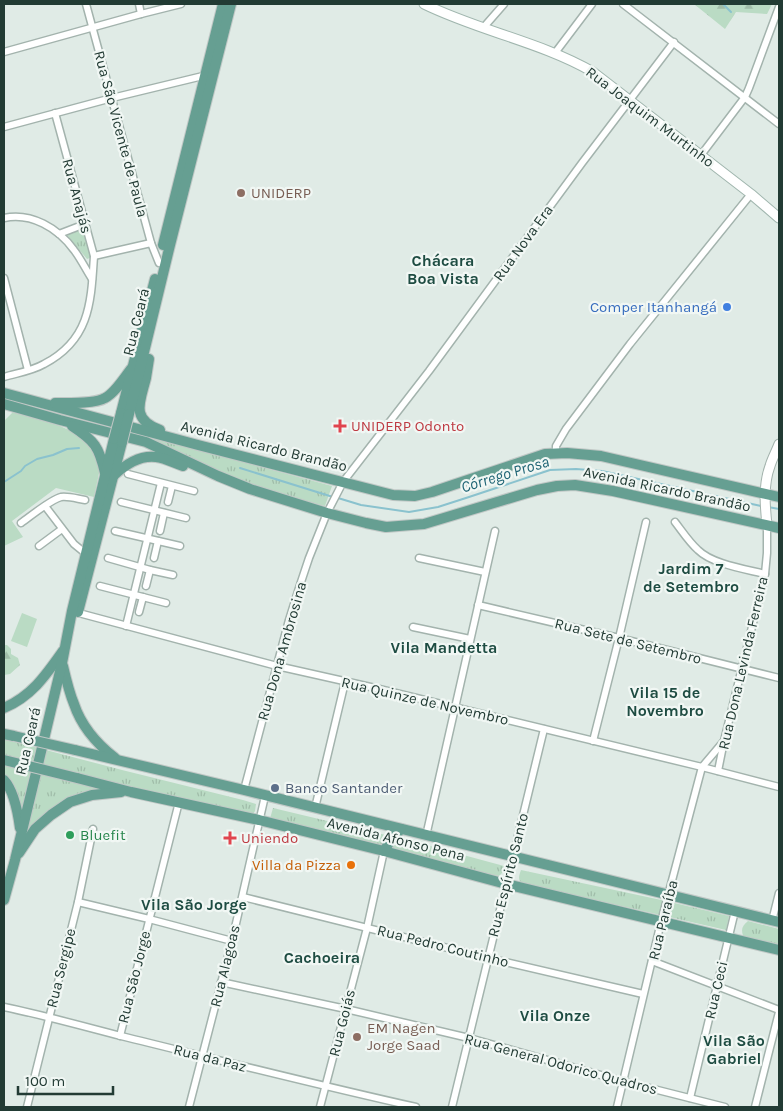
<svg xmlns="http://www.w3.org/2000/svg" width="783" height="1111" font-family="Karla,sans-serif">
<defs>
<pattern id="grass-tufts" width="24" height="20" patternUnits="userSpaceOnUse" patternTransform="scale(1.25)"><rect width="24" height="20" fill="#badbc4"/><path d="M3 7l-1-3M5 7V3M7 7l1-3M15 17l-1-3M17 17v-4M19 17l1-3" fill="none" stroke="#a0bda9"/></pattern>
<pattern id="forest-firs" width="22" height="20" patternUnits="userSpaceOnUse" patternTransform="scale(1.25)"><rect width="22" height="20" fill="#badbc4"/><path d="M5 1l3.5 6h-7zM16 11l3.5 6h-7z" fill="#a0bda9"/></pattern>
</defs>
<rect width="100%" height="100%" fill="#e0ebe6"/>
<g fill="url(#grass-tufts)">
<path d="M82 229 90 255V258L87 259 67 235V232Z"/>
<path d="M4 398 332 486 325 506 276 494 252 484 226 477 159 445 4 402Z"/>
<path d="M4 739 122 770 243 800 256 804 255 811 253 814 134 788 4 757Z"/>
<path d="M4 764 114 791 69 799 23 846 12 784 4 774Z"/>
<path d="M273 808 419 843 504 866 503 872 499 876 447 865 269 822Z"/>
<path d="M521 870 666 901 729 916 726 930 521 883C518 878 519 876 521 870Z"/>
<path d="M748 921 779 929V945L743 936C741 929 742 926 748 921Z"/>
</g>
<g fill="url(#forest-firs)">
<path d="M694 4H772L767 14 736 12 725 29Z"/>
<path d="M4 645H7L11 649V654L18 658 20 665 10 674 4 675Z"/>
</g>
<g fill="#badbc4">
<path d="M13 412 40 419 60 426 82 436 92 444 101 464 94 497 56 488 12 521 23 537 4 546V421Z"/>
<path d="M22 613 37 619 27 647 11 641Z"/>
</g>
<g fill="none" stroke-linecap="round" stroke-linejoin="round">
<g stroke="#8ac2ce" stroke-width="2">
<path d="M723 4 731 12"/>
<path d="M240 468 333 497"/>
<path d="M4 482 21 471 25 466 37 459 53 455 67 449 79 448"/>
<path d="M338 498 361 505 409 512 438 507 469 497 550 470 576 469 602 471 761 506"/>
<path d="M768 507 779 509"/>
</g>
<defs>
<g id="minor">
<path d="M86 4 151 243 159 263"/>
<path d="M139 4 141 14"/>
<path d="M623 4 779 124"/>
<path d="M483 28 504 4"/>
<path d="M4 52 141 14 181 4"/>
<path d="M555 53 592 4"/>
<path d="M4 127 112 98 207 75"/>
<path d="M701 155 745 97 749 88 779 7"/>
<path d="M4 218C31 212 58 228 74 250 81 259 86 270 92 279"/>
<path d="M59 234 85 224"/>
<path d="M94 256 151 243"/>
<path d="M4 278 28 370"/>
<path d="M4 377C17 373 32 371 44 364 90 340 91 303 94 256L55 113"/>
<path d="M556 454V446L566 429 630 344 751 194"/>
<path d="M128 474 194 491"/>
<path d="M121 502 186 518"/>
<path d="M168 502 172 486"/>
<path d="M45 506 74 544 85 553"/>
<path d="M675 522C682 531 689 542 698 550 712 564 745 569 765 574"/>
<path d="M21 523C31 516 50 500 61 497 69 496 78 499 85 500"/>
<path d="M115 531 180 546"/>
<path d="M160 531 164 513"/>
<path d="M39 546 62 529"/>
<path d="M108 558 150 570 173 575"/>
<path d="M154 558 158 541"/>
<path d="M419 558 485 572"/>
<path d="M100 586 166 603"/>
<path d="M146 586 150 570"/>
<path d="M478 605 619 638 779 678"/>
<path d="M75 612 277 666 375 688 702 767 779 787"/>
<path d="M139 612 143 597"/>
<path d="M126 626 161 483"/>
<path d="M413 627 470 639"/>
<path d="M593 741 619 638 646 522"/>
<path d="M718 771 724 741 765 574 767 553V525"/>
<path d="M244 790 289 620 299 588 309 558 327 513 343 482 429 371 582 163 674 42"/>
<path d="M315 808 345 682"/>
<path d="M426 836 495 531"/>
<path d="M243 897 488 958 643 994"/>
<path d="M78 902 149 919 232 941"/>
<path d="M772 921 779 893"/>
<path d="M652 961 779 1010"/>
<path d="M221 982 346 1009 469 1038 622 1081 725 1107"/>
<path d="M4 1007C43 1015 82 1026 121 1036 219 1060 317 1085 416 1107"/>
<path d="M120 1036 179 802"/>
<path d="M690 1098 735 911"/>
<path d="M27 1107 78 902 93 829"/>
<path d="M189 1107 232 941 265 796"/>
<path d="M320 1107 367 928 384 851"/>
<path d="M452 1107 544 729"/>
<path d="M617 1107 661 922 702 767 724 741"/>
<path d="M755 1107 779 1012"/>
</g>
<path id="tertiary" d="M767 525C765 506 763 485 770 466 772 459 776 452 779 444"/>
<path id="secondary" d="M424 4C479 31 541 42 593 72L751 194 779 218"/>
<g id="primary">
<path d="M163 245 223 4"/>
<path d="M149 359C148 365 147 372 146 378 140 402 130 419 160 430"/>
<path d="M4 393 198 445 393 495 415 496 432 492 545 454 567 453 601 456 779 497"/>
<path d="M55 403C67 403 95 404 105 398 115 393 124 378 131 369"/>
<path d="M4 404 60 420 146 442 218 476 250 489 327 513 366 523 386 527 424 524 537 490 557 486 575 485 613 491 779 528"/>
<path d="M121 413 155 279"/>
<path d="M129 414 170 245 231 4"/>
<path d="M72 426C95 441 99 447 105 473"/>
<path d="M113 476C125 465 139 455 156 457 165 458 174 463 183 466"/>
<path d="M78 612 122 442"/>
<path d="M63 666C66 679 69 692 74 704 81 725 97 744 115 758"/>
<path d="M4 708C32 696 46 675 63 651"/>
<path d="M4 734 14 736"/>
<path d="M75 750 244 790 779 922"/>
<path d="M77 778 131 792 259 820 384 851 506 884 779 950"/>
<path d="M4 780C14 791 18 813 20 828"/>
<path d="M384 851 392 838 401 829"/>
<path d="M19 853 35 829 51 815 70 802 92 795 121 792"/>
<path d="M4 900 15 860 35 777 62 663 72 611 114 439"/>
</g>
</defs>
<use href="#minor" stroke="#a3b3ad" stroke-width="9"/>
<use href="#tertiary" stroke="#a3b3ad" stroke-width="11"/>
<use href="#secondary" stroke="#a0b6ae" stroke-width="11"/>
<use href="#primary" stroke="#c1c8c6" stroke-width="12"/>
<use href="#minor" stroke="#fff" stroke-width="6"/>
<use href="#tertiary" stroke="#fff" stroke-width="9"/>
<use href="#secondary" stroke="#fff" stroke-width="9"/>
<use href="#primary" stroke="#669f92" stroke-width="10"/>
<defs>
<g id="primary-bridge">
<path d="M114 439 121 413"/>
<path d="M122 442 129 414"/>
<path d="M14 736 75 750"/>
<path d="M4 760 77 778"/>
</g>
</defs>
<use href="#primary-bridge" stroke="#c1c8c6" stroke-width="12" stroke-linecap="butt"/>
<use href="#primary-bridge" stroke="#669f92" stroke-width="10"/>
</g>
<g fill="#8d6e63" stroke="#f1f7f4" stroke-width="2">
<circle cx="241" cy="193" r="5"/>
<circle cx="357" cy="1037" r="5"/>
</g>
<circle fill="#3f7fe0" stroke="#f1f7f4" stroke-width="2" cx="727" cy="307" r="5"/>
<g fill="#e0444e" stroke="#f1f7f4" stroke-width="2">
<path d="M337.5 418.5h5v5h5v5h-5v5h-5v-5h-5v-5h5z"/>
<path d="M227.5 830.5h5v5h5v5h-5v5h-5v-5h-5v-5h5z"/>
</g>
<circle fill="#5c6f8a" stroke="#f1f7f4" stroke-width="2" cx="275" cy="788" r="5"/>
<circle fill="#2e9e5b" stroke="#f1f7f4" stroke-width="2" cx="70" cy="835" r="5"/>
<circle fill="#e8710a" stroke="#f1f7f4" stroke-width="2" cx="351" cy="865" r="5"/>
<g text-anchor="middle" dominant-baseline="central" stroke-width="4.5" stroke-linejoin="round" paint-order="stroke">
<g font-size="15" fill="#223b34" stroke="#f1f7f4">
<text transform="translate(650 117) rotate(37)">Rua Joaquim Murtinho</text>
<text transform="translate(121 134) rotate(75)">Rua São Vicente de Paula</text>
<text transform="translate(77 196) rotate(75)">Rua Anajás</text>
<text transform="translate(523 243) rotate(-54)">Rua Nova Era</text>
<text transform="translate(136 322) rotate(-76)">Rua Ceará</text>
<text transform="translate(264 446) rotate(14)">Avenida Ricardo Brandão</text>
<text transform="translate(667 489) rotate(12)">Avenida Ricardo Brandão</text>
<text transform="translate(628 641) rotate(14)">Rua Sete de Setembro</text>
<text transform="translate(282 651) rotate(-74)">Rua Dona Ambrosina</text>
<text transform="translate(743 663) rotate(-77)">Rua Dona Levinda Ferreira</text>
<text transform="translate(425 701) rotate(13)">Rua Quinze de Novembro</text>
<text transform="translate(28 741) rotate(-77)">Rua Ceará</text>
<text transform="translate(396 839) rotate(14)">Avenida Afonso Pena</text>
<text transform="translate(508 875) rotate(-76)">Rua Espírito Santo</text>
<text transform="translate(663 920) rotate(-76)">Rua Paraíba</text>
<text transform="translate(443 946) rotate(14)">Rua Pedro Coutinho</text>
<text transform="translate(225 966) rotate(-76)">Rua Alagoas</text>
<text transform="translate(61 968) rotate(-76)">Rua Sergipe</text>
<text transform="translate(134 977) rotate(-76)">Rua São Jorge</text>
<text transform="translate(716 990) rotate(-77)">Rua Ceci</text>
<text transform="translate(342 1023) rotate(-76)">Rua Goiás</text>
<text transform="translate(210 1058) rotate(14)">Rua da Paz</text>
<text transform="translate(561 1064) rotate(15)">Rua General Odorico Quadros</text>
</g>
<g font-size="15" fill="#785e54" stroke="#f1f7f4" text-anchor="start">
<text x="251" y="193">UNIDERP</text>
<text x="367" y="1028">EM Nagen<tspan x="367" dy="17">Jorge Saad</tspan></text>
</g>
<g font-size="15" fill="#366cbe" stroke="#f1f7f4" text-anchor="end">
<text x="717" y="307">Comper Itanhangá</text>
</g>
<g font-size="15" fill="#be3a42" stroke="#f1f7f4" text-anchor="start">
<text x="351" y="426">UNIDERP Odonto</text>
<text x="241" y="838">Uniendo</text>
</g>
<g font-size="15" fill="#4e5e75" stroke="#f1f7f4" text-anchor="start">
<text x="285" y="788">Banco Santander</text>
</g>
<g font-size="15" fill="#27864d" stroke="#f1f7f4" text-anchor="start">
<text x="80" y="835">Bluefit</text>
</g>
<g font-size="15" fill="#c56008" stroke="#f1f7f4" text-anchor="end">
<text x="341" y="865">Villa da Pizza</text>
</g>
<g font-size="16" font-weight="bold" fill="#1e4c42" stroke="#f1f7f4">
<text x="443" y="260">Chácara<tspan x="443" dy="18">Boa Vista</tspan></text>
<text x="691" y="568">Jardim 7<tspan x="691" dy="18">de Setembro</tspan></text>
<text x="444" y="647">Vila Mandetta</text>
<text x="665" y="692">Vila 15 de<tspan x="665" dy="18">Novembro</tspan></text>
<text x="194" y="904">Vila São Jorge</text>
<text x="322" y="957">Cachoeira</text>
<text x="555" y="1015">Vila Onze</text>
<text x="734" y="1040">Vila São<tspan x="734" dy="18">Gabriel</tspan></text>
</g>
<g font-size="16" font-style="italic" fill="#1e6474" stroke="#f1f7f4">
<text transform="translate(505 474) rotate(-17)">Córrego Prosa</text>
</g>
</g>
<rect width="783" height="1111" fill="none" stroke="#223b34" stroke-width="10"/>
<path d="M18 1086v8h95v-8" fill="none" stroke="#223b34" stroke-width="2.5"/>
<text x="25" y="1086" font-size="15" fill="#223b34" stroke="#f1f7f4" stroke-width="4" paint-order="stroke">100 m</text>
</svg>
